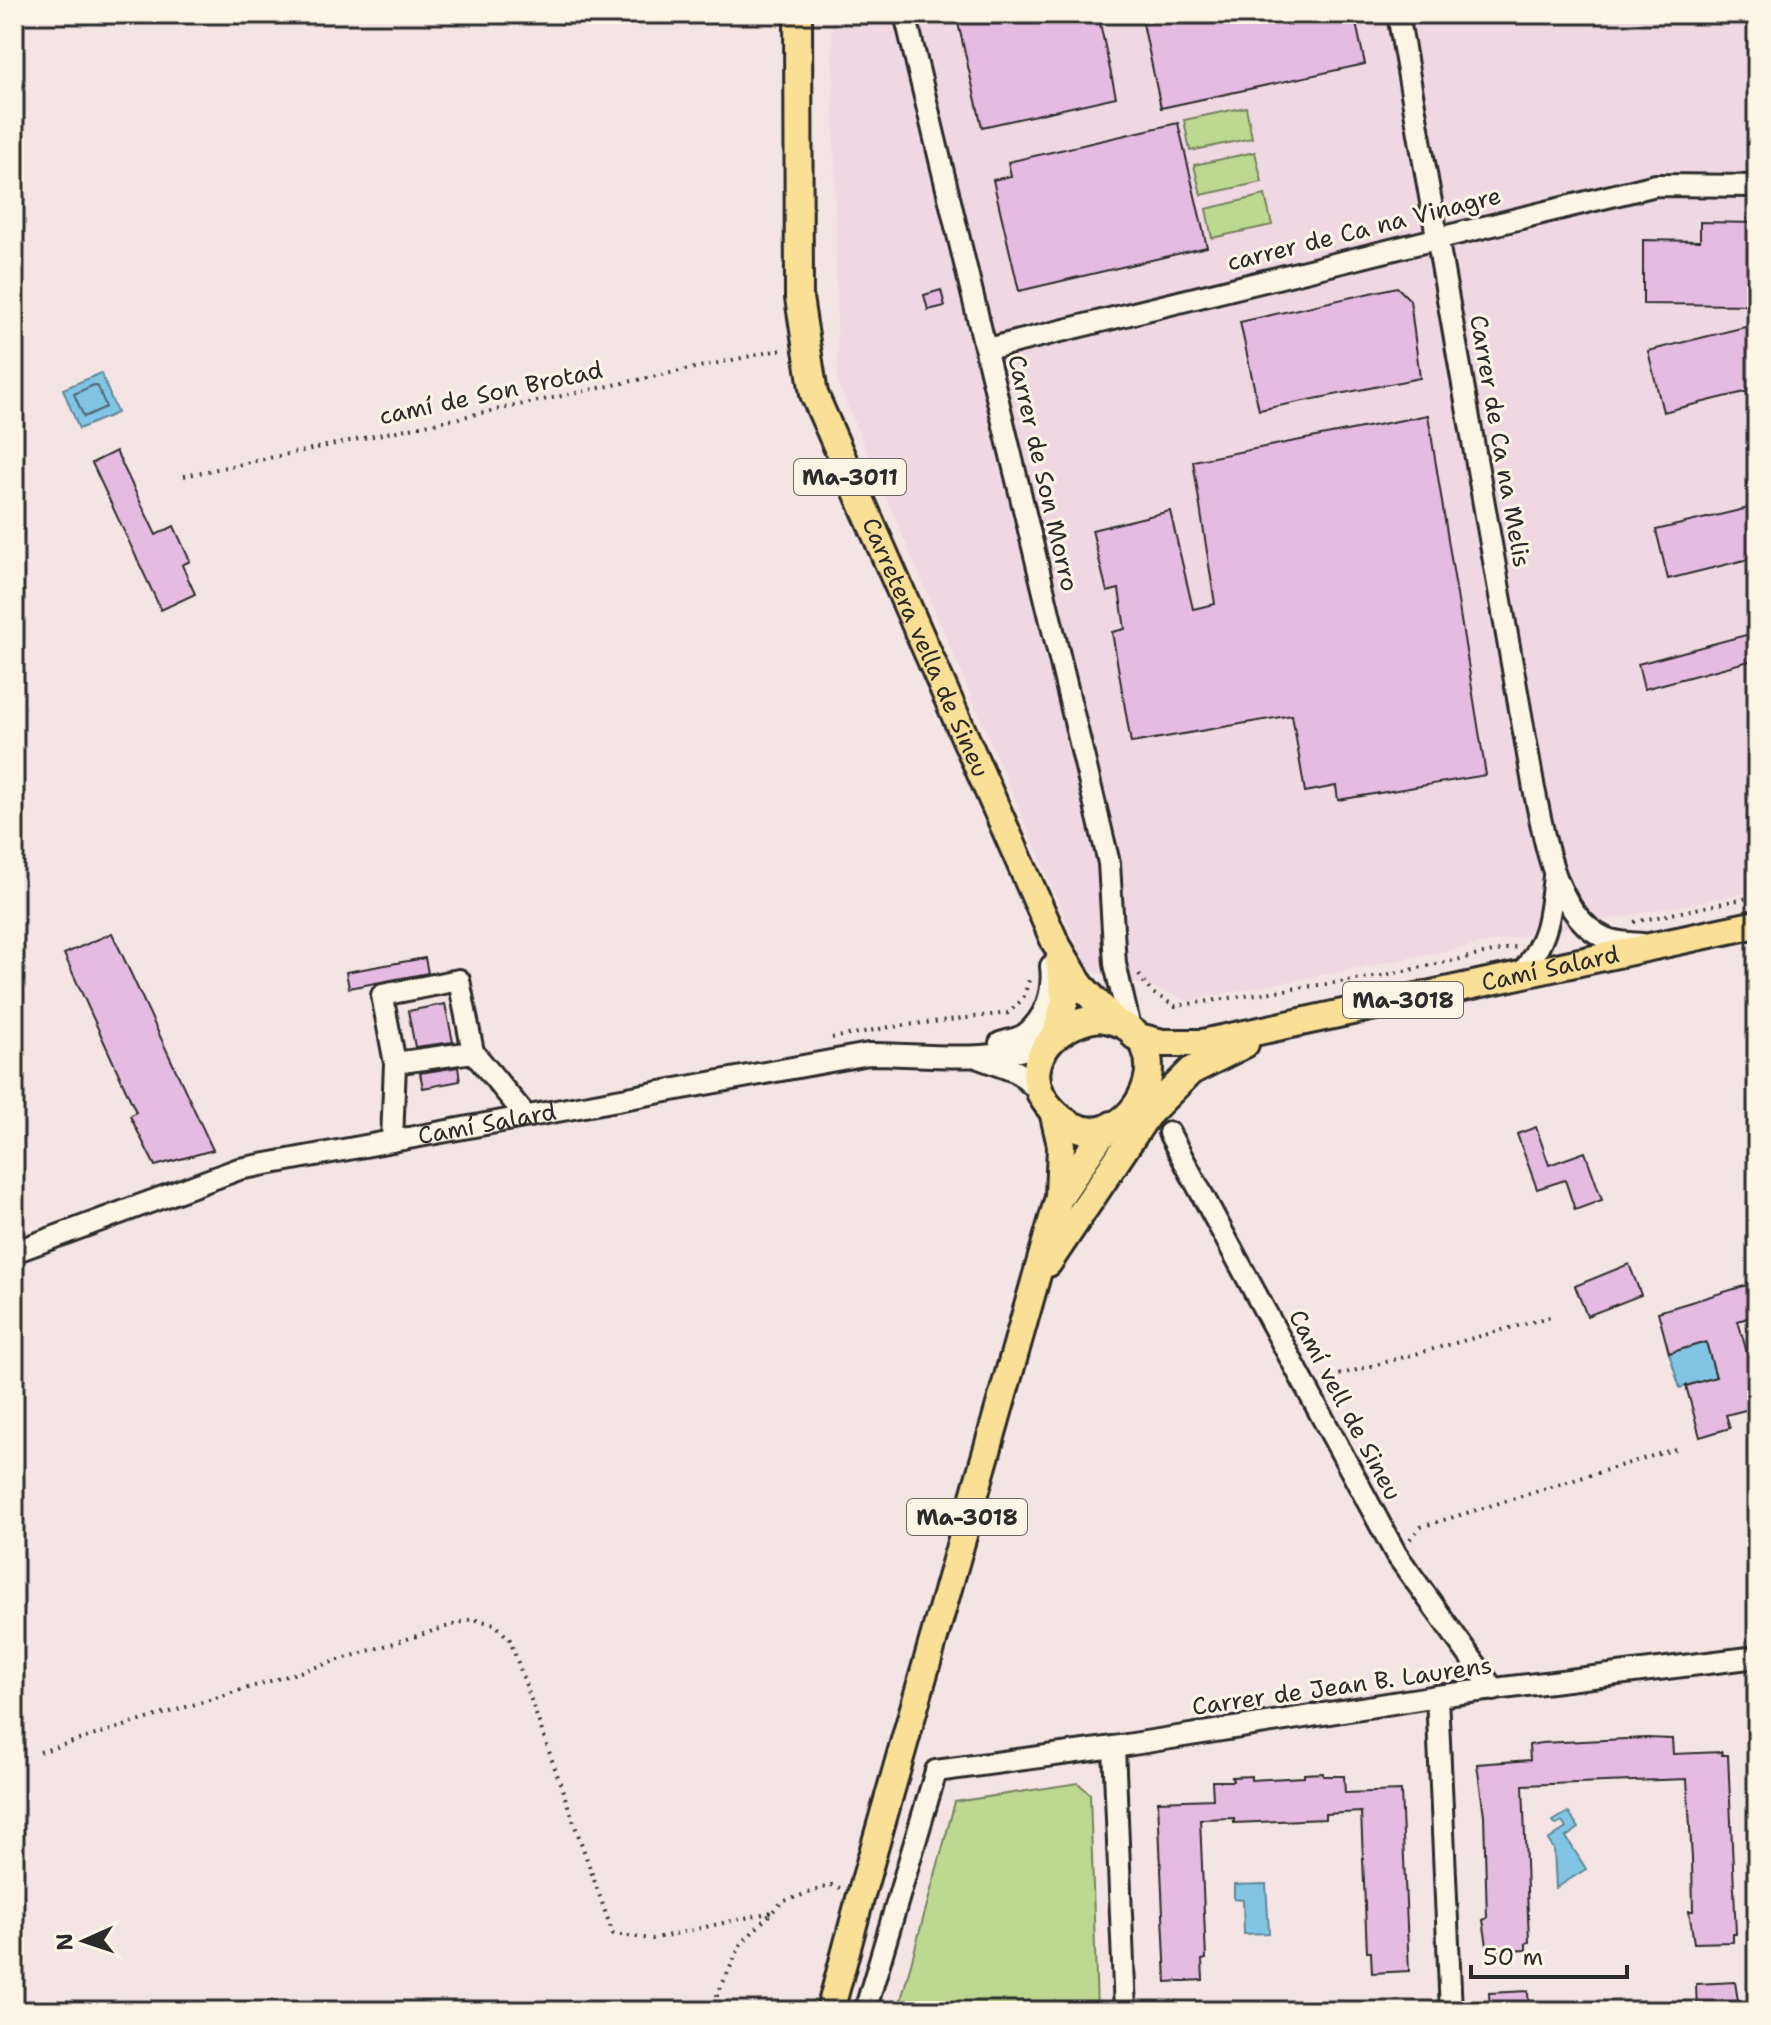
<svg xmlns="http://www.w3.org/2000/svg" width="1771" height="2025" font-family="'Shantell Sans',sans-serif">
<rect width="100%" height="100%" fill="#f5e4e4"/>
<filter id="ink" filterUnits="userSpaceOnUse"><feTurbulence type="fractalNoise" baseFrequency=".0125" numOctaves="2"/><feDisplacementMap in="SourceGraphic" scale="16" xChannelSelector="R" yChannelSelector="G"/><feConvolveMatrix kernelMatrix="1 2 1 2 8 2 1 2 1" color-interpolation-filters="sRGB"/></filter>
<g filter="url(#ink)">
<path fill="#f0d8e3" d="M832 14H1757V891L1187 1001 1173 994 1087 969 838 384Z"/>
<g fill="#bdd991" stroke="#74825e" stroke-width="2">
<path d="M1246 107 1252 138 1190 151 1184 120Z"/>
<path d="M1255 152 1262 182 1201 195 1194 165Z"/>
<path d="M1265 195 1272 225 1212 238 1206 209Z"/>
<path d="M1078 1783 1090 1794 1097 2011H898L955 1802Z"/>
</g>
<g fill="#82c4e3" stroke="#5f8799" stroke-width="2">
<path d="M101 373 117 413 79 429 63 389Z"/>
<path d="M1706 1342 1716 1377 1680 1388 1669 1353Z"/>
<path d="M1568 1812 1579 1828 1566 1837 1586 1869 1556 1888 1554 1849 1548 1840 1566 1828 1562 1822 1556 1825 1553 1821Z"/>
<path d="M1266 1884 1269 1933 1244 1934 1243 1900 1234 1899V1885Z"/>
</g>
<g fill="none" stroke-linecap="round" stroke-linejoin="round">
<path stroke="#4e6875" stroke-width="2" d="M94 385 98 387 106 407 84 417 74 394Z"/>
</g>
<g fill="#e5bbe2" stroke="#2b2b2b" stroke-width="2">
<path d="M956 14H1098L1116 97 982 127Z"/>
<path d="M1141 14H1354L1365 64 1161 108Z"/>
<path d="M1178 123 1207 247 1019 291 993 180 1011 176 1008 162Z"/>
<path d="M1700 222 1757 223V305L1643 304V240L1700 241Z"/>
<path d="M1397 287 1410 300 1420 378 1259 410 1240 322Z"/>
<path d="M941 290 945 306 928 310 924 295Z"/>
<path d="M1757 324V389L1663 412 1648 351Z"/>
<path d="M1428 415 1486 775 1338 800 1336 786 1305 792 1292 715 1131 743 1112 632 1125 629 1119 589 1107 592 1092 530 1170 511 1193 609 1215 604 1193 461Z"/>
<path d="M116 451 156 535 174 526 190 561 182 565 195 594 161 610 92 463Z"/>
<path d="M1757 506V557L1668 579 1656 530Z"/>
<path d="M1757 632V659L1644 689 1638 664Z"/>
<path d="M112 933 213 1150 155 1166 130 1116 136 1112 64 954Z"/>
<path d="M425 958 428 973 349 988 346 972Z"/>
<path d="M445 1004 453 1042 415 1047 408 1011Z"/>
<path d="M458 1067 460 1081 423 1088 420 1073Z"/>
<path d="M1536 1127 1549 1165 1585 1152 1602 1200 1575 1210 1565 1180 1537 1189 1517 1134Z"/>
<path d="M1629 1264 1641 1295 1587 1316 1575 1286Z"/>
<path d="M1757 1282V1315L1738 1321 1748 1356 1757 1354V1407L1726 1415 1730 1428 1700 1437 1686 1386 1716 1377 1706 1342 1669 1353 1658 1312Z"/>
<path d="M1647 1738 1672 1739 1673 1754 1722 1752V1755H1728L1736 1934H1733V1942L1694 1943 1689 1911H1693L1692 1859 1687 1779 1523 1785 1529 1942 1526 1943V1950L1488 1952 1483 1920 1487 1918 1484 1815 1477 1764 1530 1760 1529 1745 1541 1743Z"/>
<path d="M1323 1773V1776H1344L1345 1793 1401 1791 1409 1971 1372 1973 1371 1952H1367L1361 1812 1325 1814V1819L1234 1823V1818L1200 1819 1206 1959 1202 1960 1203 1980 1166 1982 1158 1801 1213 1799 1212 1781H1233L1232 1777 1251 1776V1780L1304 1777V1774Z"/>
<path d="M1735 1982 1739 2007H1736V2011H1697L1696 1984Z"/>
<path d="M1528 1991 1529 2011H1490L1489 1993Z"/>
</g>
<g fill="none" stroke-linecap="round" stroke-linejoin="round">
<defs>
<g id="minor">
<path d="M905 14 1109 863 1115 964 1130 1028"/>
<path d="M1398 14 1534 789C1545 838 1554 914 1605 938 1615 943 1630 943 1642 944"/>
<path d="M987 349 1656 185 1757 186"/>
<path d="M1520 976C1548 938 1549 922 1554 876"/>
<path d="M1000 1043C1007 1041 1017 1039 1024 1035 1046 1019 1054 992 1051 966"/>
<path d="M979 1058 1017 1072 1040 1092"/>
<path d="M395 1063 382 995 459 980 473 1052"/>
<path d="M1169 1133 1396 1554 1494 1690"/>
<path d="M392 1141 395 1063 473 1052 526 1116"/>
<path id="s1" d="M14 1252 239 1169 869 1054C926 1054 993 1065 1048 1042"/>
<path d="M1437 1696 1451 2011"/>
<path d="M1114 1747 1125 2011"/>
<path d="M865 2011 936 1771 1114 1747 1437 1696 1757 1657"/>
</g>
<g id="major">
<path id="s2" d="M798 14 799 298 814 394 1055 942 1081 986 1114 1020"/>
<path d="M1099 1018C1203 1033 1123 1182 1054 1112 1013 1071 1050 1024 1099 1018Z"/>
<path d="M1056 1034 1065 1000 1059 960"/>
<path id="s3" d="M1135 1036 1163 1043H1203L1757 924"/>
<path d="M1060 1196 1099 1138 1112 1125"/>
<path d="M1048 1263 1147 1115 1191 1071 1245 1044"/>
<path d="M830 2011 861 1895 1059 1197 1061 1145 1053 1111"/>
</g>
</defs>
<use href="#minor" stroke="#2b2b2b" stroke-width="26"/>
<use href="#major" stroke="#2b2b2b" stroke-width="32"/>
<g stroke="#2b2b2b" stroke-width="4" stroke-dasharray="2 6" stroke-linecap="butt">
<path d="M184 476 784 349"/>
<path d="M1634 922 1757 896"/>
<path d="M1139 975 1151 992 1175 1006 1381 976 1516 947"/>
<path d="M832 1038 890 1027 1008 1013 1023 999 1029 980 1034 978"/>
<path d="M1324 1379 1550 1317"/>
<path d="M1410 1539 1421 1527 1675 1449"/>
<path d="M40 1752 472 1619 495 1624 510 1640 613 1934 652 1939 772 1912"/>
<path d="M710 2011 741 1944 782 1902 831 1885 840 1888"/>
</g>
<use href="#minor" stroke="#fcf5e5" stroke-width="20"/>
<use href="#major" stroke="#fadf96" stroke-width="26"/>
</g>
</g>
<g text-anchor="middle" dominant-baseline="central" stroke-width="6" stroke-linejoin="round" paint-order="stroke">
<g fill="#fcf5e5" stroke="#6a6863" stroke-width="2">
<rect x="794" y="459" width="112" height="36" rx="6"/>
<rect x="1343" y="982" width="120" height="36" rx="6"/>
<rect x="907" y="1499" width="120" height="36" rx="6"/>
</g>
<g font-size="22" font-weight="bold" fill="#2b2b2b">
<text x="850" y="477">Ma-3011</text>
<text x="1403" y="1000">Ma-3018</text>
<text x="967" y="1517">Ma-3018</text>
</g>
<g font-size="24" fill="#2b2b2b" stroke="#fcf5e5">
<text transform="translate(1364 229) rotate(-14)">carrer de Ca na Vinagre</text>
<text transform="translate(491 393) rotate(-12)">camí de Son Brotad</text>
<text transform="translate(1500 441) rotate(80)">Carrer de Ca na Melis</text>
<text transform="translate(1043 473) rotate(77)">Carrer de Son Morro</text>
<text stroke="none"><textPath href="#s2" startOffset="658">Carretera vella de Sineu</textPath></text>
<text stroke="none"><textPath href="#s3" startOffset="424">Camí Salard</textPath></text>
<text stroke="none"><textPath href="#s1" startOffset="492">Camí Salard</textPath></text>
<text transform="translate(1345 1405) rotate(62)">Camí vell de Sineu</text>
<text transform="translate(1342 1686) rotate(-8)">Carrer de Jean B. Laurens</text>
</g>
</g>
<rect width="1771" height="2025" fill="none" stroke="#fcf5e5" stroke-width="48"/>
<rect x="24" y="24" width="1723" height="1977" fill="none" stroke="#2b2b2b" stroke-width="3" filter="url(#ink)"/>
<g transform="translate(84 1941) rotate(267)" stroke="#fcf5e5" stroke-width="6" paint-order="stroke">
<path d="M0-6L14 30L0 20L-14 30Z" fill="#2b2b2b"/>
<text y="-12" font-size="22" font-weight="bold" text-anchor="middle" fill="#2b2b2b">N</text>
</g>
<path d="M1471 1965v12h156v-12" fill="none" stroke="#2b2b2b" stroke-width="4"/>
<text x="1483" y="1965" font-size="24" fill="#2b2b2b" stroke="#fcf5e5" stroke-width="6" paint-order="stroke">50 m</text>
</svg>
